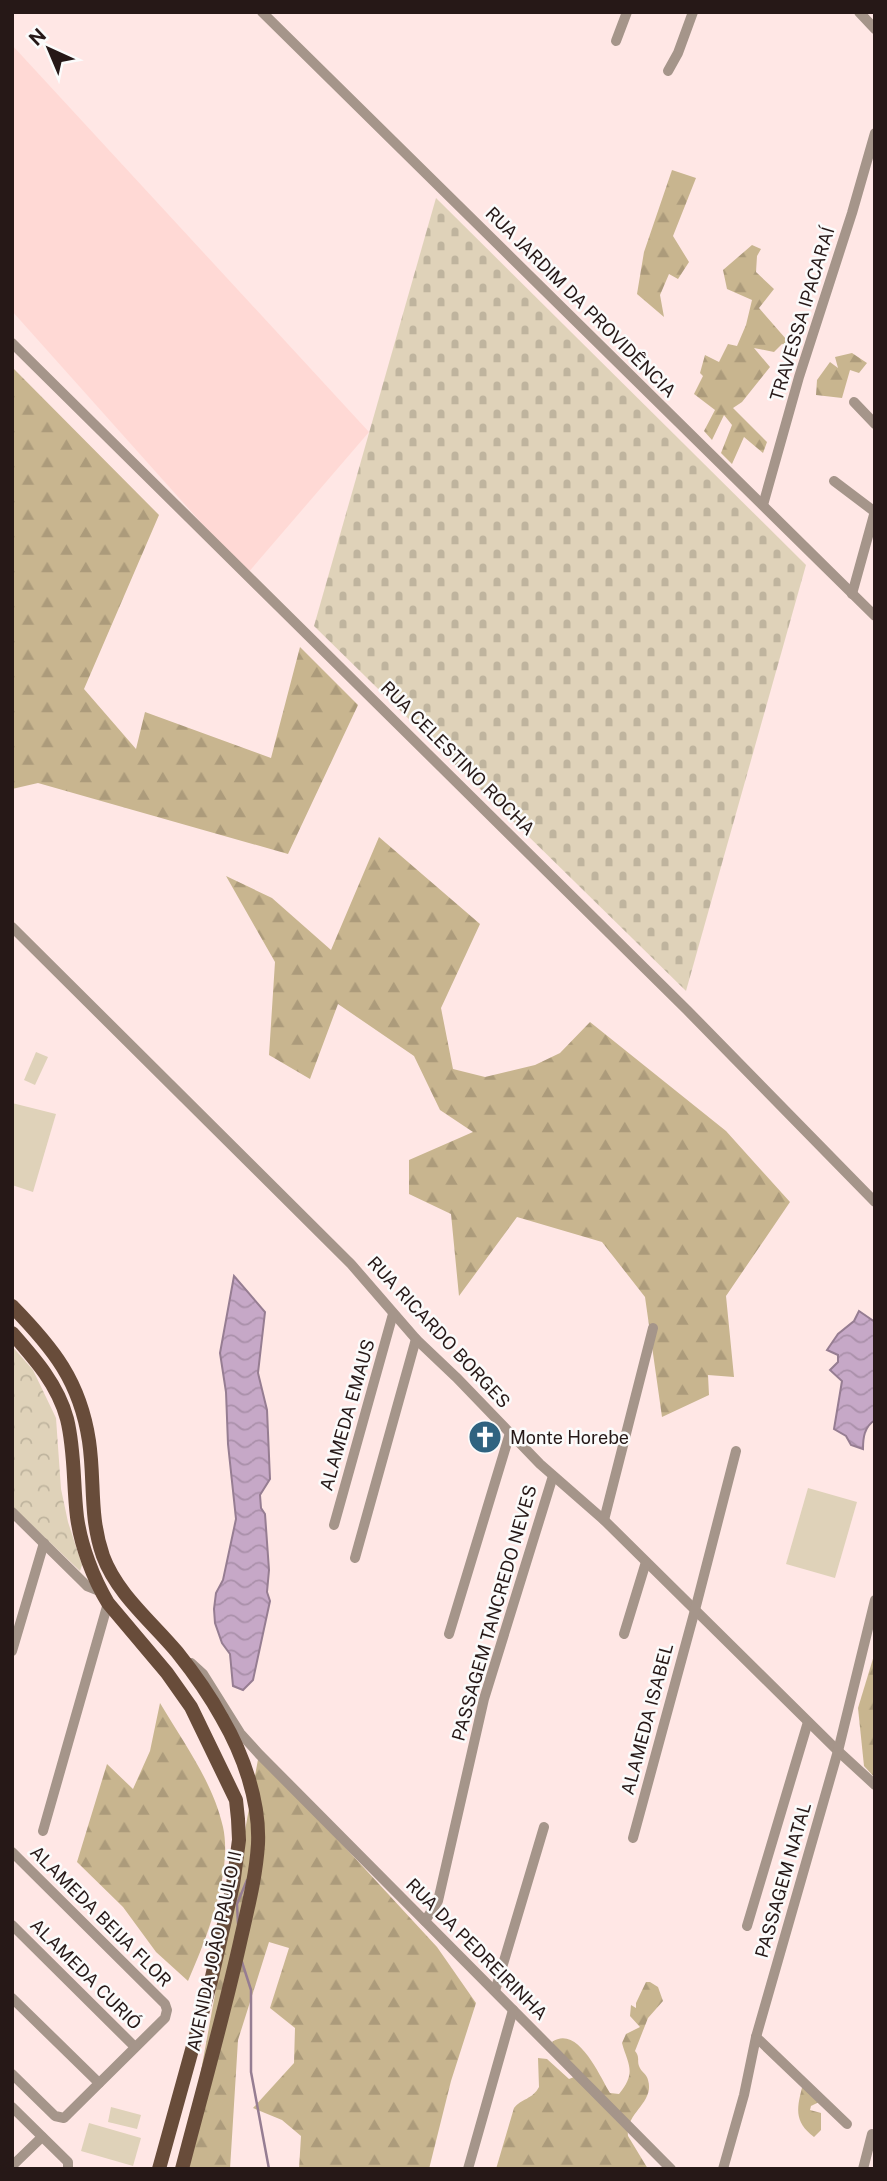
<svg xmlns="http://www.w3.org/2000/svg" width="887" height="2181" font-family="'Public Sans',sans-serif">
<defs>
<pattern id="forest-firs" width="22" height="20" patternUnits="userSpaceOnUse" patternTransform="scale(1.75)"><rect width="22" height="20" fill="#c8b58f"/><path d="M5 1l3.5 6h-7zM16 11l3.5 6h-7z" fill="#ac9b7b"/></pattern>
<pattern id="cemetery-stones" width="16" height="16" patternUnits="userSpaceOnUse" patternTransform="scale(1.75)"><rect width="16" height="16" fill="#dfd2b9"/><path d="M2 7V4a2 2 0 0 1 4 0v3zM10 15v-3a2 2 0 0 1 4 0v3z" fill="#bfb49e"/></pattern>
<pattern id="park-crowns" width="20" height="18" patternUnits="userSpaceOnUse" patternTransform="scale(1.75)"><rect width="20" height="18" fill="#dfd2b9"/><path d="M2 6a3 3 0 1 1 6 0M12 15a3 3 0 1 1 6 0" fill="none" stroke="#bfb49e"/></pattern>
<pattern id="water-waves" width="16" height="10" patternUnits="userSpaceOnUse" patternTransform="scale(1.75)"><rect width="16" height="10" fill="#c6a8c7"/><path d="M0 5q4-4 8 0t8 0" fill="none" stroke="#aa90aa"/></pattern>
</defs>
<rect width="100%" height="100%" fill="#ffe7e5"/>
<path fill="#ffd9d5" d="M12 45 369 432 247 574 12 311Z"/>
<g fill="#dfd2b9">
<path d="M36 1052 48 1057 35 1085 24 1080Z"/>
<path d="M12 1103 56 1114 33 1192 12 1185Z"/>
<path d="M808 1488 857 1502 835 1578 786 1564Z"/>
<path d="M111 2107 141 2115 137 2129 108 2122Z"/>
<path d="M89 2123 141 2138 133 2166 81 2151Z"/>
</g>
<g fill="url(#forest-firs)">
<path d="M672 170 696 178 673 236 689 262 678 279 669 274 660 295 664 317 637 294 644 252Z"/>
<path d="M752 245 761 249 757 256 756 272 774 289 759 308 793 347 782 344 774 352 754 348 770 367 742 402 733 408 767 442 763 453 744 437 732 464 721 453 732 425 724 415 712 440 704 431 715 410 694 394 703 376 700 373 705 355 719 362 728 344 737 346 746 325 752 300 727 289 723 270Z"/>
<path d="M852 353 867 363 859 373 850 370 842 398 816 395 817 380 830 362 838 368 835 357Z"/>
<path d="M12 367 159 515 84 689 136 749 145 712 271 758 300 647 358 705 288 854 38 783 12 789Z"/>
<path d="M379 837 480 924 441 1008 453 1069 485 1077 535 1065 560 1053 590 1022 726 1131 790 1202 726 1296 734 1377 708 1375 709 1395 662 1417 645 1297 602 1242 517 1217 459 1296 451 1214 409 1194V1160L473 1132 440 1110 414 1056 338 1004 310 1079 269 1055 275 962 226 876 272 898 331 950Z"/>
<path d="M875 1652V1778L864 1766 858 1708Z"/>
<path d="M160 1703C183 1742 213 1782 223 1827 233 1872 206 1940 188 1981L156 1952 123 1907 77 1862 107 1764 133 1789 150 1751Z"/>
<path d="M259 1754 437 1947 476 2003 451 2081 429 2169H299L301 2136 282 2120 253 2108 294 2063 295 2028 270 2008 289 1948 269 1942 238 2040 230 2169H183Z"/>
<path d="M646 1982H650L658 1987 663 2001 648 2018 635 2051C640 2057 637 2060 639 2066 641 2072 647 2074 648 2080 655 2103 625 2113 628 2136L648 2169H496L514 2108C521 2099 533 2099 539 2087L538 2058 547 2059 569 2079 574 2077 552 2042C578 2024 600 2077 610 2093L619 2094C637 2072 628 2065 622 2043L626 2034 640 2027 630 2016 631 2005 636 2008V2003Z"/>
<path d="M803 2084 819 2102 811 2106 810 2110 821 2113V2130L814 2137C793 2121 797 2107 803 2084Z"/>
</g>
<path fill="url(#cemetery-stones)" d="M436 198 806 565 686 991 314 626Z"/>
<path fill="url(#park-crowns)" d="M12 1346 33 1370 56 1418 61 1489 68 1522 82 1565 80 1571 12 1506Z"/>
<g fill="url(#water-waves)" stroke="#967d92" stroke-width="2">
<path d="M234 1276 265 1312 258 1373 267 1410 270 1479 260 1495 261 1508 265 1514 269 1570 267 1592 270 1601 253 1680 243 1690 233 1686 230 1654 222 1643 215 1623 214 1609 216 1593 223 1580 236 1519 228 1444 226 1392 220 1353Z"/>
<path d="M859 1311 875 1322V1420C864 1427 863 1438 863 1449L851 1445 846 1436 834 1429 842 1381 830 1370 838 1362V1355L827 1350 838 1334 854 1321Z"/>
</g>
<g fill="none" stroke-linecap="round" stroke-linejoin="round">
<g stroke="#967d92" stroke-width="2.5">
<path d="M238 1924 237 1904 247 1880"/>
<path d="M242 1962 251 1990V2072L269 2169"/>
</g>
<g stroke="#a5958a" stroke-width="10">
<path d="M262 12 875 616"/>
<path d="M859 12 875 29"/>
<path d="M616 41 627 12"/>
<path d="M668 71 678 53 693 12"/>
<path d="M12 343 687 1010 875 1202"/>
<path d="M854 402 875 424"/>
<path d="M834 481 875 512"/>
<path d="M763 505 799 377 852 213 875 133"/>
<path d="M852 594 875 511"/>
<path d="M12 927 351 1264 416 1339 456 1377 540 1464 604 1520 838 1751 875 1785"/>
<path d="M12 1512 82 1581 87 1586 102 1592"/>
<path d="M604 1520 653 1328"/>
<path d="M334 1525 393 1314"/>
<path d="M355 1558 416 1339"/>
<path d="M449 1634 510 1433"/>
<path d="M624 1634 646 1562"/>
<path d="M12 1651 44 1543"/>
<path d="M191 1663 203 1674 240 1733 259 1754 671 2169"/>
<path d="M43 1831 108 1603"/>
<path d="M633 1838 695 1610 736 1451"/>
<path d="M12 1852 165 2004 167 2010 165 2018 64 2118 55 2116 12 2074"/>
<path d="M425 1921 438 1901 484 1699 553 1476"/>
<path d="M12 1925 135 2047"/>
<path d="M747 1926 808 1722"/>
<path d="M495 1991 544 1827"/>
<path d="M12 1998 99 2083"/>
<path d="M756 2037 847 2124"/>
<path d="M12 2107 68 2162V2169"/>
<path d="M12 2166 42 2137"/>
<path d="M468 2169 513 2010"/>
<path d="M723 2169 744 2095 756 2037 838 1751 875 1600"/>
<path d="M863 2169 872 2134 875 2135"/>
</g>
<g stroke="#684c3a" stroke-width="14">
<path d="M12 1306C53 1348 80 1381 89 1441 95 1481 89 1516 103 1556 117 1594 152 1622 177 1652 193 1672 210 1696 222 1718 243 1754 260 1801 258 1844 256 1876 248 1907 241 1938 224 2015 202 2092 182 2169"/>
<path d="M12 1333C35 1359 58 1385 67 1419 75 1451 73 1484 77 1517 81 1546 93 1578 108 1603L167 1673 191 1707 236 1800 238 1819 239 1840 233 1885 211 1981 159 2169"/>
</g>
</g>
<defs>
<symbol id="church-disc" viewBox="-11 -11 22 22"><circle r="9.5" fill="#306380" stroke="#fbfbfb"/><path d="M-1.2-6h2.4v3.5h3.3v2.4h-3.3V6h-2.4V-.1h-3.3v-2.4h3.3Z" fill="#fff"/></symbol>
</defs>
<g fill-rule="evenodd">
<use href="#church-disc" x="466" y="1418" width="38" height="38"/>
</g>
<g text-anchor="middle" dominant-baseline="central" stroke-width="5" stroke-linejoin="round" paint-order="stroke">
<g font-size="18" fill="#261817" stroke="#fbfbfb">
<text transform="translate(581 302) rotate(45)">RUA JARDIM DA PROVIDÊNCIA</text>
<text transform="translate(802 314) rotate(-73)">TRAVESSA IPACARAÍ</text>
<text transform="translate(458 758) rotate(45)">RUA CELESTINO ROCHA</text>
<text transform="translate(439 1332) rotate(47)">RUA RICARDO BORGES</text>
<text transform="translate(347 1415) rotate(-74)">ALAMEDA EMAUS</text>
<text transform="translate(494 1613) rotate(-74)">PASSAGEM TANCREDO NEVES</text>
<text transform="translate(647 1719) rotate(-75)">ALAMEDA ISABEL</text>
<text transform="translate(783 1880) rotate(-74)">PASSAGEM NATAL</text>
<text transform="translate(101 1916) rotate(45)">ALAMEDA BEIJA FLOR</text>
<text transform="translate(477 1949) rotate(45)">RUA DA PEDREIRINHA</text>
<text transform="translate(214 1951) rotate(-78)">AVENIDA JOÃO PAULO II</text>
<text transform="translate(86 1974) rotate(45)">ALAMEDA CURIÓ</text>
</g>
<g font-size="18" fill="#261817" stroke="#fbfbfb" text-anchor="start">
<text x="510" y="1437">Monte Horebe</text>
</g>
</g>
<rect width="887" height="2181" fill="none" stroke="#261817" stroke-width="28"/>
<g transform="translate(49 49) rotate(316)" stroke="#fbfbfb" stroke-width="5" paint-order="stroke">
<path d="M0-5L12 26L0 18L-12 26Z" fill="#261817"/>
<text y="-10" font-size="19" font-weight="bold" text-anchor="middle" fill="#261817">N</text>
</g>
</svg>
